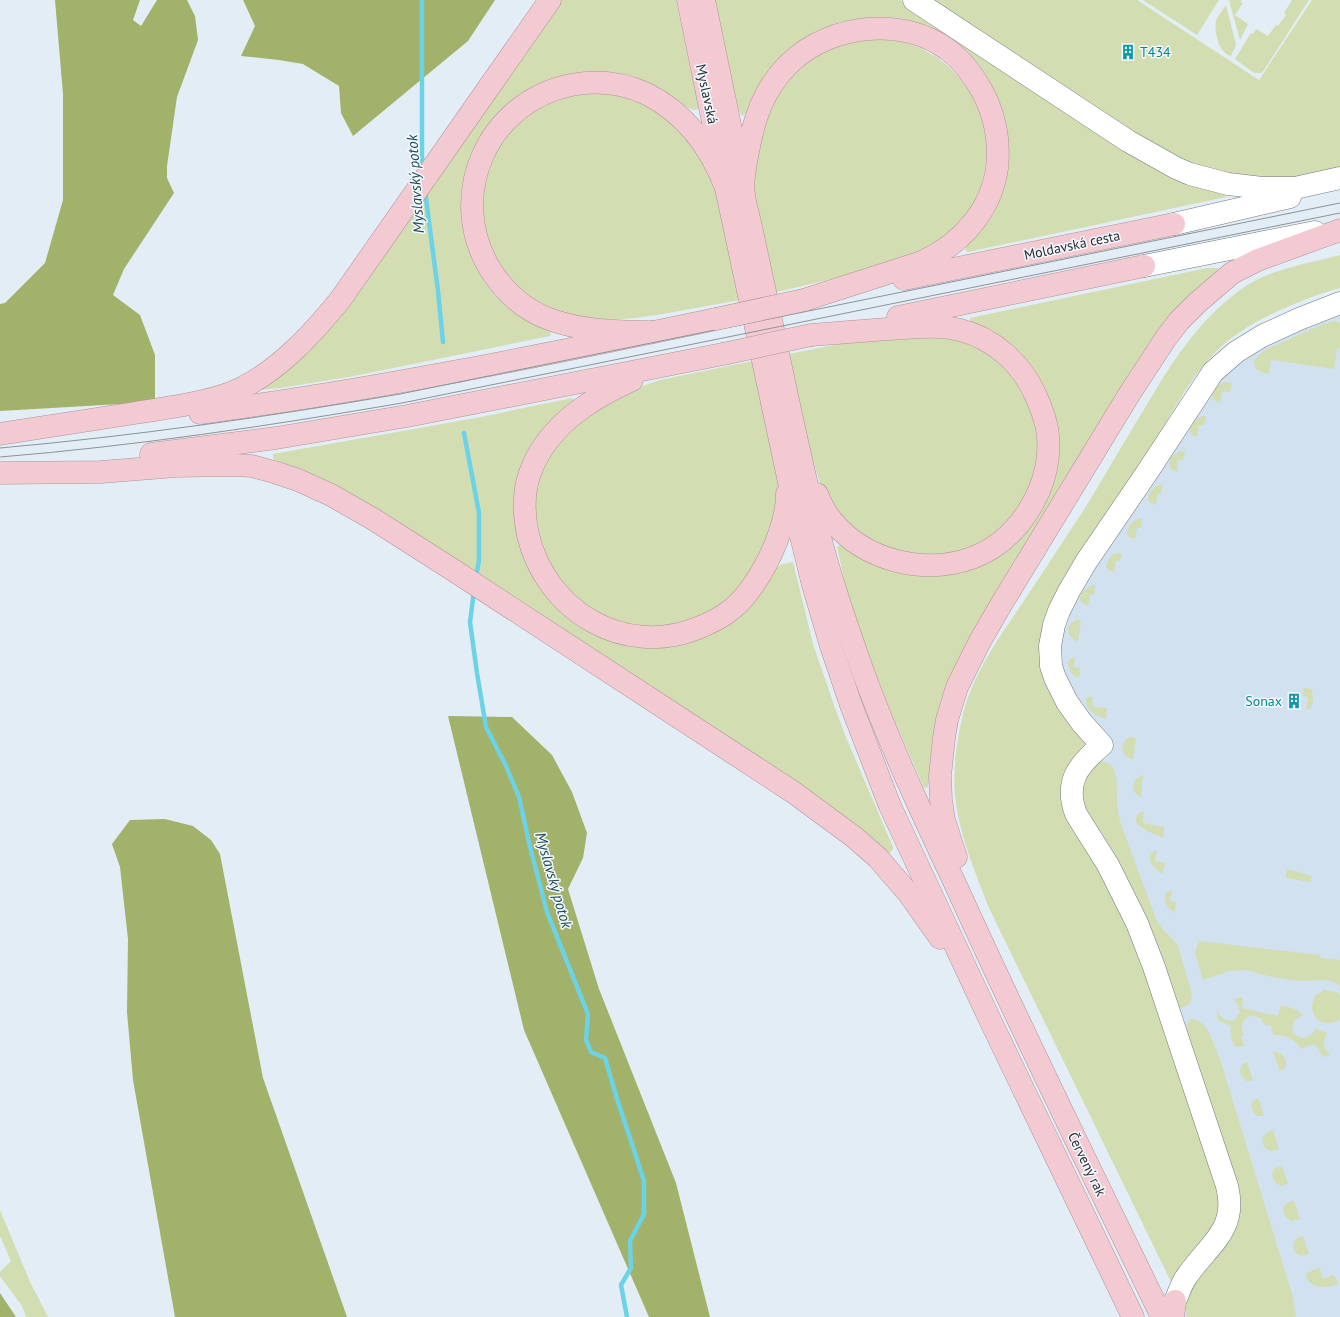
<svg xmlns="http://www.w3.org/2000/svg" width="1340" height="1317" font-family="'PT Sans',sans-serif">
<rect width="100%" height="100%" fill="#e3edf6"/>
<path fill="#d2e1ef" d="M1340 303V1317H1182L1108 865 1077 772 1082 723 1051 638 1213 372Z"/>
<g fill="#d2ddb1">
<path d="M559 0H676L699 108 695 110C685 110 667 92 657 87 629 72 605 69 575 74 563 76 551 80 540 85 528 90 517 96 506 105 482 125 465 164 461 195 460 200 462 206 462 210 464 239 472 267 490 289 506 311 528 321 551 332L550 336 354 376 281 388 257 390 413 214Z"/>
<path d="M713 0H900L962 40 1225 192 1226 197 968 252 965 250C966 245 979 233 984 227 994 213 1004 189 1006 171 1008 158 1009 142 1007 129 1004 106 988 76 973 58 965 49 952 42 941 36 929 29 916 22 902 19 892 16 879 17 869 18 810 20 765 60 745 114L742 116 735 103Z"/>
<path d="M927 0H1137L1259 80 1312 0H1340V171L1309 178 1259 180 1186 164 1165 153Z"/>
<path d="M1143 0H1219L1197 35Z"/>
<path d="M1229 0H1242L1240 2 1243 3 1235 15 1248 24 1240 40Z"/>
<path d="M1292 0H1309L1264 70 1261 73H1254L1235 59 1251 33 1253 34 1256 29 1268 36 1276 25 1278 26 1286 15 1284 13Z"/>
<path d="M1226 5 1236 45 1231 56C1219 53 1214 33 1216 21 1218 15 1223 10 1226 5Z"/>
<path d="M852 39C876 39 898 38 920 48 992 81 1010 178 951 232 944 238 924 251 916 255 904 259 892 262 881 265 846 276 811 284 776 292L752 182 757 146 776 97 790 77 806 61 820 53Z"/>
<path d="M586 93H603L625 97 646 105 663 115 683 132 712 172 740 300C718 304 696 308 674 312 639 318 605 324 569 315 555 311 541 304 528 296 507 282 483 243 482 217 481 199 485 180 491 164 497 151 503 138 513 128 533 108 559 98 586 93Z"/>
<path d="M1340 255V288C1324 292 1309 298 1294 304 1242 326 1216 344 1185 391L1045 620 1090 744 1068 770 1122 903 1220 1189 1221 1217 1174 1288 988 906C975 871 959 834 955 796 953 771 956 744 962 719 971 677 998 639 1022 604 1043 572 1064 540 1085 508 1106 474 1125 440 1146 406 1172 362 1198 321 1240 290 1268 269 1307 264 1340 255Z"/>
<path d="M1207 268H1218L1217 271 1189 296 936 722 932 745 928 787 924 788 890 710 847 597 845 583 837 547 840 545H846L876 561 1004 548 1054 430 970 323V318Z"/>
<path d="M1335 321 1340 324V348H1337L1334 369 1271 360 1269 373C1261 373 1254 371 1254 361L1259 355 1265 350 1323 324Z"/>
<path d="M945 334 982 347 1015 373 1040 432 1039 461 1023 503 995 535 966 552 907 557 855 532 828 499 820 483 811 453 789 354 864 339Z"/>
<path d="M753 361 779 485V501L766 545 741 587 710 613 679 626 636 627 604 618 564 588 540 546 534 512 539 473 567 431 614 396 660 380Z"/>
<path d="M1225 382 1232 383 1230 392 1222 391 1220 403C1205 397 1214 386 1225 382Z"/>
<path d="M572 398 574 400 573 402 530 452 543 589 672 643 778 567 782 564 793 562 813 644 835 708 845 735 893 847V849L890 853H887L291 466 273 459V454L476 418Z"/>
<path d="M1203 416H1206L1204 426 1199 425 1197 437 1192 435 1190 432C1190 423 1195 419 1203 416Z"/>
<path d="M1181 451H1185L1183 460H1178L1177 472C1163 466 1170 455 1181 451Z"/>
<path d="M1163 484 1161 494 1158 493 1156 505 1150 503 1148 500C1149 490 1154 486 1163 484Z"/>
<path d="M1140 518 1142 519 1141 528H1137L1135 539 1129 537 1127 534C1128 525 1132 521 1140 518Z"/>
<path d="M1117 553 1122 554 1120 561H1116L1114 573 1109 570 1106 567C1107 560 1110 555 1117 553Z"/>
<path d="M1093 585H1095L1094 595H1090L1088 606C1073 601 1082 589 1093 585Z"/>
<path d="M1076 620H1081L1078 642C1067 637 1064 626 1076 620Z"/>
<path d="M1075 657 1074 667 1080 668 1079 678C1070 676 1062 659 1075 657Z"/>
<path d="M1304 688 1310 689 1312 690 1313 703 1310 709H1306L1308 697 1303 696Z"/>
<path d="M1088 697H1093L1092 706 1107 708 1106 719C1097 716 1085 710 1086 700Z"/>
<path d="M1131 737 1136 738 1133 760C1122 755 1119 750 1126 739Z"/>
<path d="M1098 761C1121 760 1116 788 1117 803 1118 812 1119 819 1122 827L1156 919C1161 930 1172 936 1178 946L1192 995 1190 1003 1186 1006 1178 1009 1145 918 1133 889 1102 833 1085 811 1080 779Z"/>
<path d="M1143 775 1141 797C1128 791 1132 779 1143 775Z"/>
<path d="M1141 812H1144L1143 823 1164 827 1163 838 1147 831 1137 824C1135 818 1136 815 1141 812Z"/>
<path d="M1157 850 1155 861 1165 863 1163 873H1161C1154 868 1147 862 1151 853Z"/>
<path d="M1287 869 1312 876 1310 882 1286 878Z"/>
<path d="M1172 890 1170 901 1176 902 1175 913C1168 909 1162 900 1166 893Z"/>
<path d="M1199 941 1320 955 1321 958 1340 960V986L1334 982 1324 980 1298 981 1272 977 1246 970 1229 971 1203 980 1195 953Z"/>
<path d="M1324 990 1336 992 1340 995V1019C1323 1031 1305 1015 1315 996Z"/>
<path d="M1243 997 1242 1008 1278 1016 1281 1005 1295 1009 1303 1015C1278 1026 1302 1051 1316 1029L1327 1033C1322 1042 1323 1048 1330 1055L1322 1057C1318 1043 1314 1042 1302 1049 1295 1039 1286 1035 1274 1035L1271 1025 1266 1026 1260 1018 1251 1015C1242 1018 1240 1026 1244 1035L1241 1036 1244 1046 1237 1047C1231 1042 1230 1035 1231 1027 1223 1020 1215 1025 1217 1009 1220 1018 1226 1023 1235 1020L1240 1011 1237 1003 1233 999Z"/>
<path d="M1191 1019C1208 1019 1214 1046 1220 1059L1292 1294 1296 1317H1188L1183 1304 1184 1297 1227 1236 1186 1032 1188 1022Z"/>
<path d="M1277 1052 1283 1055 1286 1062V1067L1280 1071 1273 1052Z"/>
<path d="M1247 1062 1253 1081H1246C1239 1075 1237 1066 1247 1062Z"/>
<path d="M1258 1098 1264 1116H1257C1252 1112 1251 1108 1252 1102Z"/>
<path d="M1273 1130 1279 1149 1271 1151 1265 1148C1259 1138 1264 1134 1273 1130Z"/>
<path d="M1282 1166 1288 1184 1281 1186C1274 1184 1268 1173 1276 1168 1278 1167 1280 1167 1282 1166Z"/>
<path d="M1294 1201 1300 1219 1292 1221C1285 1219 1279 1208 1287 1203 1289 1202 1291 1201 1294 1201Z"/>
<path d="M0 1210 30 1282 48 1317H26L22 1306 0 1276V1272L11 1261 0 1236Z"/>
<path d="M1303 1236 1309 1254 1302 1256C1290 1252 1290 1240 1303 1236Z"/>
<path d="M1319 1267 1323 1279 1334 1275 1338 1284C1326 1288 1313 1290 1306 1277L1307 1273Z"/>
</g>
<g fill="#a2b26a">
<path d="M55 0H140L133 20 141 26 157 0H187L195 16 198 40 177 97 167 166V178L174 193 124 269 113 295 140 315 155 355V402L0 411V304L5 303 45 263 63 200V94Z"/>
<path d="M243 0H495L468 41 353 136 341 113 339 86 303 64 279 60 241 56 255 26Z"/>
<path d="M448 716 512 717 552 755 572 792 587 833 583 858 568 889 599 989 676 1183 710 1317H649L524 1030Z"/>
<path d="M165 819 193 826 211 840 220 854 263 1078 347 1317H175L133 1080 127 1012 128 939 120 867 112 844 130 820Z"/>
<path d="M0 1293 16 1317H0Z"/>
</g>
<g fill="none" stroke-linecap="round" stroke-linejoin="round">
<g stroke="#6cd2e5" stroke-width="4.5">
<path d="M422 168V0"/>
<path d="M425 191 438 291 443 342"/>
<path d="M464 433 479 513V560L476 578"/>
<path d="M474 591 470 622 477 673 486 727 506 766 519 797 530 847 547 912 588 1014 586 1040 591 1052 605 1058 617 1099 629 1135 644 1181V1214L630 1241 631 1268 621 1285 627 1317"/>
</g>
<defs>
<g id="minor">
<path d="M914 0 1128 141 1176 168 1190 174 1228 184 1262 188H1295L1340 178"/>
<path d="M1174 224 1290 197"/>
<path d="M1144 266 1315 232"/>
<path d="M1175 1301C1179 1293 1181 1284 1187 1276 1209 1244 1238 1230 1227 1186L1154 967 1137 923 1108 865 1076 814C1064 782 1078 765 1102 745L1082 723 1067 702 1055 678 1051 666 1050 646 1054 625 1059 611 1069 591 1086 562 1146 474 1213 372 1236 352 1262 336 1299 319 1340 303"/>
</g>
<g id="highway">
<path d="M688 0 721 161"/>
<path d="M704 0 740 173"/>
<path d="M904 279 1174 224"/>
<path d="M804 300 922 262C961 244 991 211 997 168 1000 140 995 115 982 91 973 75 962 60 948 50 903 16 831 24 791 62 763 88 753 121 747 157 745 166 744 175 743 184 743 198 748 213 751 227 757 256 764 286 770 315 785 387 800 461 819 533 831 581 848 630 865 677 892 750 925 820 958 890 1023 1034 1093 1175 1162 1317"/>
<path d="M898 317 1144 266"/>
<path d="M654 332C619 331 583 332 549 319 524 310 504 291 490 269 446 196 487 102 571 85 597 80 623 83 647 94 686 114 711 148 726 188L798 524 813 585 831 646 851 705 890 806 991 1022 1133 1317"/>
<path d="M811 335C836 333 862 331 887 329 911 328 936 324 960 330 993 338 1021 363 1035 394 1041 407 1047 422 1048 436 1052 486 1020 540 972 558 924 575 866 561 833 522 826 514 821 504 817 494"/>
<path d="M632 380C590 399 547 426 530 473 523 492 524 516 528 535 546 611 624 658 698 628 723 618 739 607 754 584 770 561 787 523 787 494"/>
<path d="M200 413C374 390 545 355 716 319"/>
<path d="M0 434C45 427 90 420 135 413 170 407 212 403 244 387 283 366 312 334 340 300L550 0"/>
<path d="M151 454 276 438 407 416 723 354"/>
<path d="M0 473 101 472 176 466 234 465 252 466 274 472 298 480 331 495 373 519 450 568 793 792 854 837 878 858 909 894 940 938"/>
<path d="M956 857 944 820 941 800 940 776 944 738 947 720 957 687 980 641 1002 603 1130 393 1166 338 1179 321 1197 303 1232 273 1258 260 1340 230"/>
<path d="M1173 1317 1175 1301"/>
</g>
</defs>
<use href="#minor" stroke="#6f787f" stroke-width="23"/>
<use href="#highway" stroke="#ad9399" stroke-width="23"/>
<use href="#minor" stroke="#fff" stroke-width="22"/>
<use href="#highway" stroke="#f4cad2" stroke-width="22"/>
<g stroke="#8c9399" stroke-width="1">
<path d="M0 448C134 436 267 417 400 394L1340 203"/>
<path d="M0 457C135 446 268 426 402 403L1340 213"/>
</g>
<defs>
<g id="highway-bridge">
<path d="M716 319 804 300"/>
<path d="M723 354 811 335"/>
</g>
</defs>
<use href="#highway-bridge" stroke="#ad9399" stroke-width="23" stroke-linecap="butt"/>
<use href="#highway-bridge" stroke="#f4cad2" stroke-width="22"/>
</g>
<defs>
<symbol id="building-bare" viewBox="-9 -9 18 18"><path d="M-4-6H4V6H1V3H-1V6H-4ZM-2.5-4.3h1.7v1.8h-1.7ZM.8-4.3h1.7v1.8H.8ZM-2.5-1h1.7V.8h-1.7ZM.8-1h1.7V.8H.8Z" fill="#0f9aa8" stroke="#f4f9ff" stroke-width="2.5" paint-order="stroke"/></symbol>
</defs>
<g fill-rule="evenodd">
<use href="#building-bare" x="1117" y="41" width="22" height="22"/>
<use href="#building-bare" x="1283" y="690" width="22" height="22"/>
</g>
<g text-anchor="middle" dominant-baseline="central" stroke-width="3" stroke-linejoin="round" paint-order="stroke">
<g font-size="14" fill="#0d838f" stroke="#f4f9ff" text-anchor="start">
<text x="1140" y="52">T434</text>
<text x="1282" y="701" text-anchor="end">Sonax</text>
</g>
<g font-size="14" fill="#292c30" stroke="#f4f9ff">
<text transform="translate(707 94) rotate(78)">Myslavská</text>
<text transform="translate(1072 245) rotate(-12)">Moldavská cesta</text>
<text transform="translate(1087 1164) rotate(64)">Červený rak</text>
</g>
<g font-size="15" font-style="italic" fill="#1c4a52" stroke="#f4f9ff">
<text transform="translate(415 184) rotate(-94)">Myslavský potok</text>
<text transform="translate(554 880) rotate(74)">Myslavský potok</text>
</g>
</g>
</svg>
